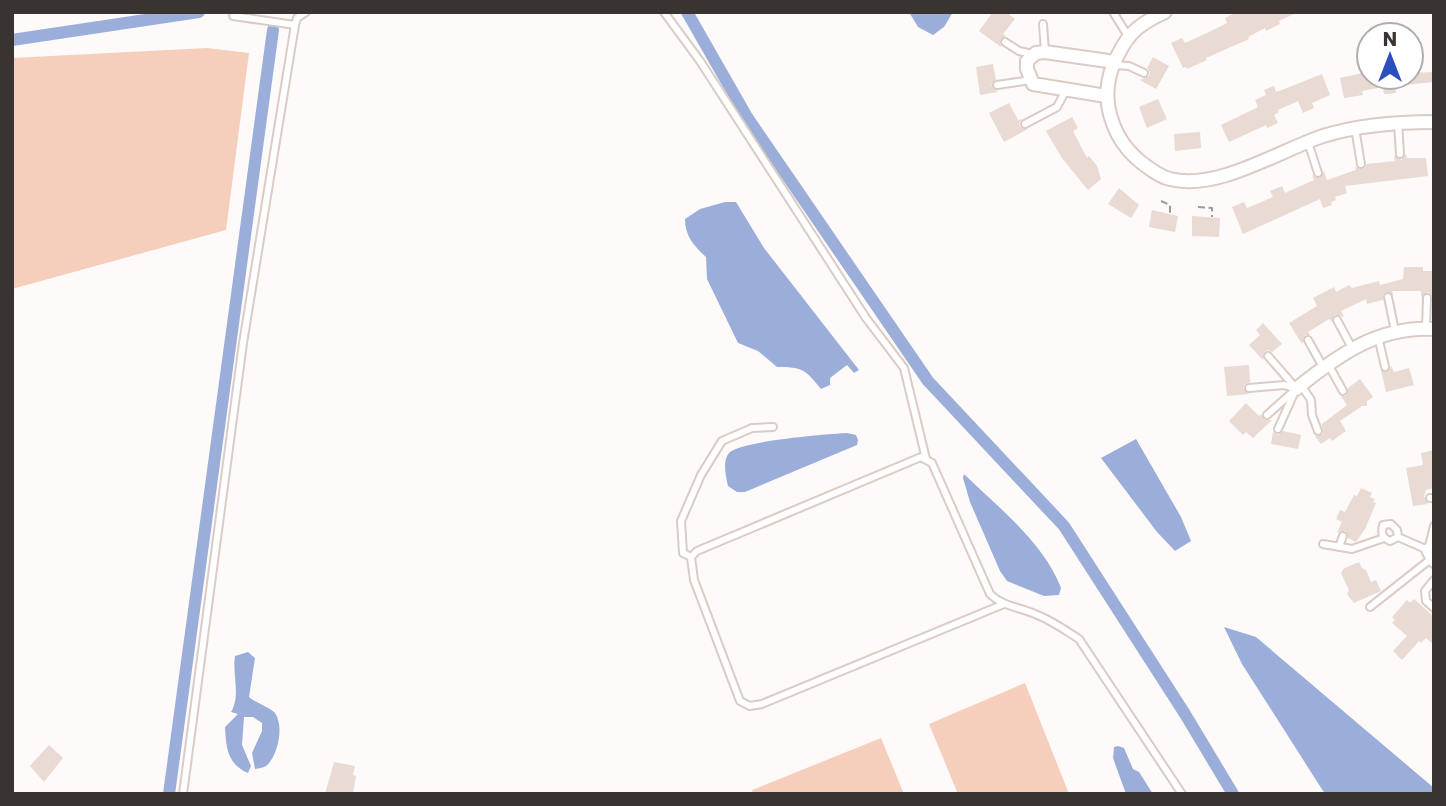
<svg xmlns="http://www.w3.org/2000/svg" width="1446" height="806" font-family="Poppins,sans-serif">
<rect width="100%" height="100%" fill="#fdfaf9"/>
<g fill="#f5cfbb">
<path d="M207 48 249 53 226 230 12 289V58Z"/>
<path d="M1025 683 1069 794H958L929 724Z"/>
<path d="M881 738 904 794H753L752 790Z"/>
</g>
<g fill="#9baeda">
<path d="M909 12H953L944 27 933 35 918 27Z"/>
<path d="M725 202H736L764 248 859 370 854 373 847 365 830 378V385L821 389C805 369 802 367 777 367L758 351 738 343 707 279 706 257C694 246 685 236 685 219L700 209Z"/>
<path d="M847 433 856 435 858 440 857 445 745 492H737L728 486C726 477 722 461 729 453 739 441 828 434 847 433Z"/>
<path d="M1136 439 1181 517 1191 541 1175 551 1157 532 1101 458Z"/>
<path d="M964 474C998 507 1044 543 1061 588L1059 595 1044 596 1007 581 1000 571 970 502 963 478Z"/>
<path d="M1224 627 1256 637 1434 788V794H1325L1242 664Z"/>
<path d="M248 652 255 658 249 697C256 703 267 706 274 712 285 724 278 757 266 766 263 768 258 768 255 769L252 753 262 731V723L253 717H244L242 745 251 766 248 773C227 764 226 747 225 727L238 714 231 712C241 695 232 675 235 656Z"/>
<path d="M1118 746 1124 748 1133 769 1139 772 1153 794H1126L1113 758 1114 747Z"/>
</g>
<g fill="none" stroke-linecap="round" stroke-linejoin="round">
<g stroke="#9baeda" stroke-width="12">
<path d="M687 12 747 117 928 381 1064 526 1185 714 1233 794"/>
<path d="M12 40 199 12"/>
<path d="M169 794 273 30"/>
</g>
</g>
<g fill="#e9dad3">
<path d="M993 12H1006L1015 19 1003 34 1006 36 1000 40 1001 47 979 31Z"/>
<path d="M1237 12H1298L1279 21 1280 24 1266 31 1265 28 1248 37 1249 39 1206 58 1207 60 1187 69 1186 67 1183 68 1171 43 1182 38 1185 43 1211 31 1227 23 1225 18Z"/>
<path d="M1153 57 1169 66 1156 89 1140 80 1149 76 1150 72 1147 68Z"/>
<path d="M993 64 996 80 991 85 998 92 980 95 976 67Z"/>
<path d="M1367 72 1368 77H1411V73L1434 72V82L1395 86 1396 93 1389 94H1384L1383 87 1362 91 1363 95 1344 98 1340 78Z"/>
<path d="M1322 74 1330 95 1312 103 1314 108 1303 113 1298 101 1278 110 1279 112 1274 115 1278 123 1267 128 1266 125 1229 142 1221 125 1258 107 1255 100 1266 95 1264 90 1274 86 1276 92 1282 90Z"/>
<path d="M1158 99 1167 119 1147 128 1139 107Z"/>
<path d="M1009 103 1018 120 1023 119 1019 123 1020 127 1028 129 1004 142 989 113Z"/>
<path d="M1072 117 1078 128 1073 131 1087 158 1089 156 1097 166 1101 179 1088 190 1062 158 1046 131Z"/>
<path d="M1200 132 1201 148 1175 151 1174 134Z"/>
<path d="M1406 154 1407 158H1426L1428 176 1345 186 1347 193 1335 197 1336 200 1331 202 1332 205 1323 208 1320 199 1243 234 1232 207 1244 202 1247 208 1273 197 1270 191 1282 186 1285 193 1314 180 1312 175 1316 178H1320L1324 171 1327 180 1356 170 1355 167 1363 169 1367 164 1395 161 1394 155 1401 160Z"/>
<path d="M1119 188 1139 205 1131 218 1108 204Z"/>
<path d="M1152 210 1178 216 1175 232 1149 227Z"/>
<path d="M1192 216 1220 218 1219 237 1192 236Z"/>
<path d="M1404 267H1423V271H1433V298L1428 292 1421 297V291H1392L1393 295 1386 292 1383 295V300L1367 304 1366 299 1341 311 1344 317 1334 315 1332 322 1329 319 1308 332 1310 335H1305L1302 344 1289 323 1317 306 1313 298 1334 287 1336 292 1349 285 1352 288 1379 281 1380 285 1403 279Z"/>
<path d="M1263 323 1282 344 1272 352 1268 350 1264 352 1263 360 1249 345 1260 335 1256 330Z"/>
<path d="M1249 365 1250 382 1245 384 1243 388 1249 394 1227 396 1224 367Z"/>
<path d="M1391 366 1394 372 1409 368 1414 385 1386 392 1381 370 1387 372Z"/>
<path d="M1360 379 1373 397 1367 401V406H1362L1340 421 1346 431 1332 441 1330 438 1321 444 1315 436 1323 434 1322 424 1347 405 1341 396H1346L1348 388Z"/>
<path d="M1246 403 1259 416 1261 414 1265 420H1272L1253 438 1246 432 1243 435 1229 421Z"/>
<path d="M1283 431 1301 435 1298 449 1271 444 1273 432 1278 435Z"/>
<path d="M1434 450V488L1426 490 1424 497 1428 504 1413 506 1406 468 1423 465 1421 453Z"/>
<path d="M1361 488 1372 493 1370 497 1375 499 1373 502 1376 503 1365 529 1356 542 1348 538 1346 531 1337 533 1342 522 1336 519 1340 510 1345 512 1354 495 1357 496Z"/>
<path d="M1359 562 1362 568 1366 570 1371 582 1376 580 1381 591 1354 603 1347 594 1349 590 1341 573 1343 569Z"/>
<path d="M1414 599 1434 617V645L1426 638 1421 643 1419 641 1402 660 1393 651 1407 636 1392 623 1395 620 1392 617 1407 600 1410 603Z"/>
<path d="M49 745 63 758 44 782 30 766Z"/>
<path d="M334 762 355 766 353 775 356 776 353 794H325Z"/>
</g>
<g fill="none" stroke-linecap="round" stroke-linejoin="round">
<defs>
<g id="service">
<path d="M664 12 700 61 866 318 904 368 926 459"/>
<path d="M1113 12 1128 36"/>
<path d="M233 16 295 25"/>
<path d="M1043 24 1045 52"/>
<path d="M1005 42 1019 51 1033 54"/>
<path d="M1114 65 1129 66 1144 73"/>
<path d="M997 85 1031 80"/>
<path d="M1398 123 1400 154"/>
<path d="M1025 124 1057 107 1066 90"/>
<path d="M1355 128 1361 164"/>
<path d="M1308 142 1318 173"/>
<path d="M1388 297 1395 331"/>
<path d="M1337 320 1352 348"/>
<path d="M1426 328 1427 298"/>
<path d="M1378 336 1385 367"/>
<path d="M1308 340 1323 367"/>
<path d="M1268 356 1295 387"/>
<path d="M1328 364 1343 391"/>
<path d="M1301 385 1311 400 1312 415 1318 431"/>
<path d="M1249 388 1284 385 1296 389"/>
<path d="M1267 415 1295 390"/>
<path d="M1278 429 1296 389"/>
<path d="M1430 498H1434"/>
<path d="M1398 537 1390 541C1382 537 1381 534 1383 525L1391 524 1397 530 1398 537 1428 550 1434 526"/>
<path d="M1323 544 1352 549 1384 538"/>
<path d="M1339 547 1343 536"/>
<path d="M691 557 683 553 681 521 701 475 722 441 752 428 773 427"/>
<path d="M1434 580 1425 591 1426 601 1434 608"/>
<path d="M1004 604 762 704 750 706 740 701 694 580 691 557 697 551 921 457 932 463 990 594C1002 606 1019 607 1035 614 1051 620 1065 630 1079 639L1182 794"/>
<path d="M1370 607 1432 558"/>
<path d="M183 794 243 343 295 25 297 18 306 12"/>
</g>
<g id="minor">
<path d="M1165 12C1134 26 1125 37 1112 68 1104 91 1107 114 1118 135 1124 146 1133 156 1142 163 1150 169 1160 177 1170 179 1218 191 1278 151 1323 136 1359 125 1396 122 1434 122"/>
<path d="M1106 96 1033 84 1027 69V61L1036 53 1045 52 1115 62"/>
<path d="M1296 389C1338 355 1378 326 1434 329"/>
<path d="M1428 550 1434 561"/>
</g>
</defs>
<use href="#service" stroke="#daccc5" stroke-width="10"/>
<use href="#minor" stroke="#daccc5" stroke-width="16"/>
<g stroke="#9e9a98" stroke-width="2" stroke-dasharray="7 3.5" stroke-linecap="butt">
<path d="M1161 201 1170 205V215"/>
<path d="M1198 207 1212 208V217"/>
</g>
<use href="#service" stroke="#fff" stroke-width="6"/>
<use href="#minor" stroke="#fff" stroke-width="12"/>
</g>
<rect width="1446" height="806" fill="none" stroke="#393431" stroke-width="28"/>
<g transform="translate(1390 56)"><circle r="33" fill="#ffffff" stroke="#b0aead" stroke-width="2"/>
<path d="M0-5L12 26L0 18L-12 26Z" fill="#2c4fbe"/>
<text y="-10" font-size="19" font-weight="bold" text-anchor="middle" fill="#393431">N</text>
</g>
</svg>
